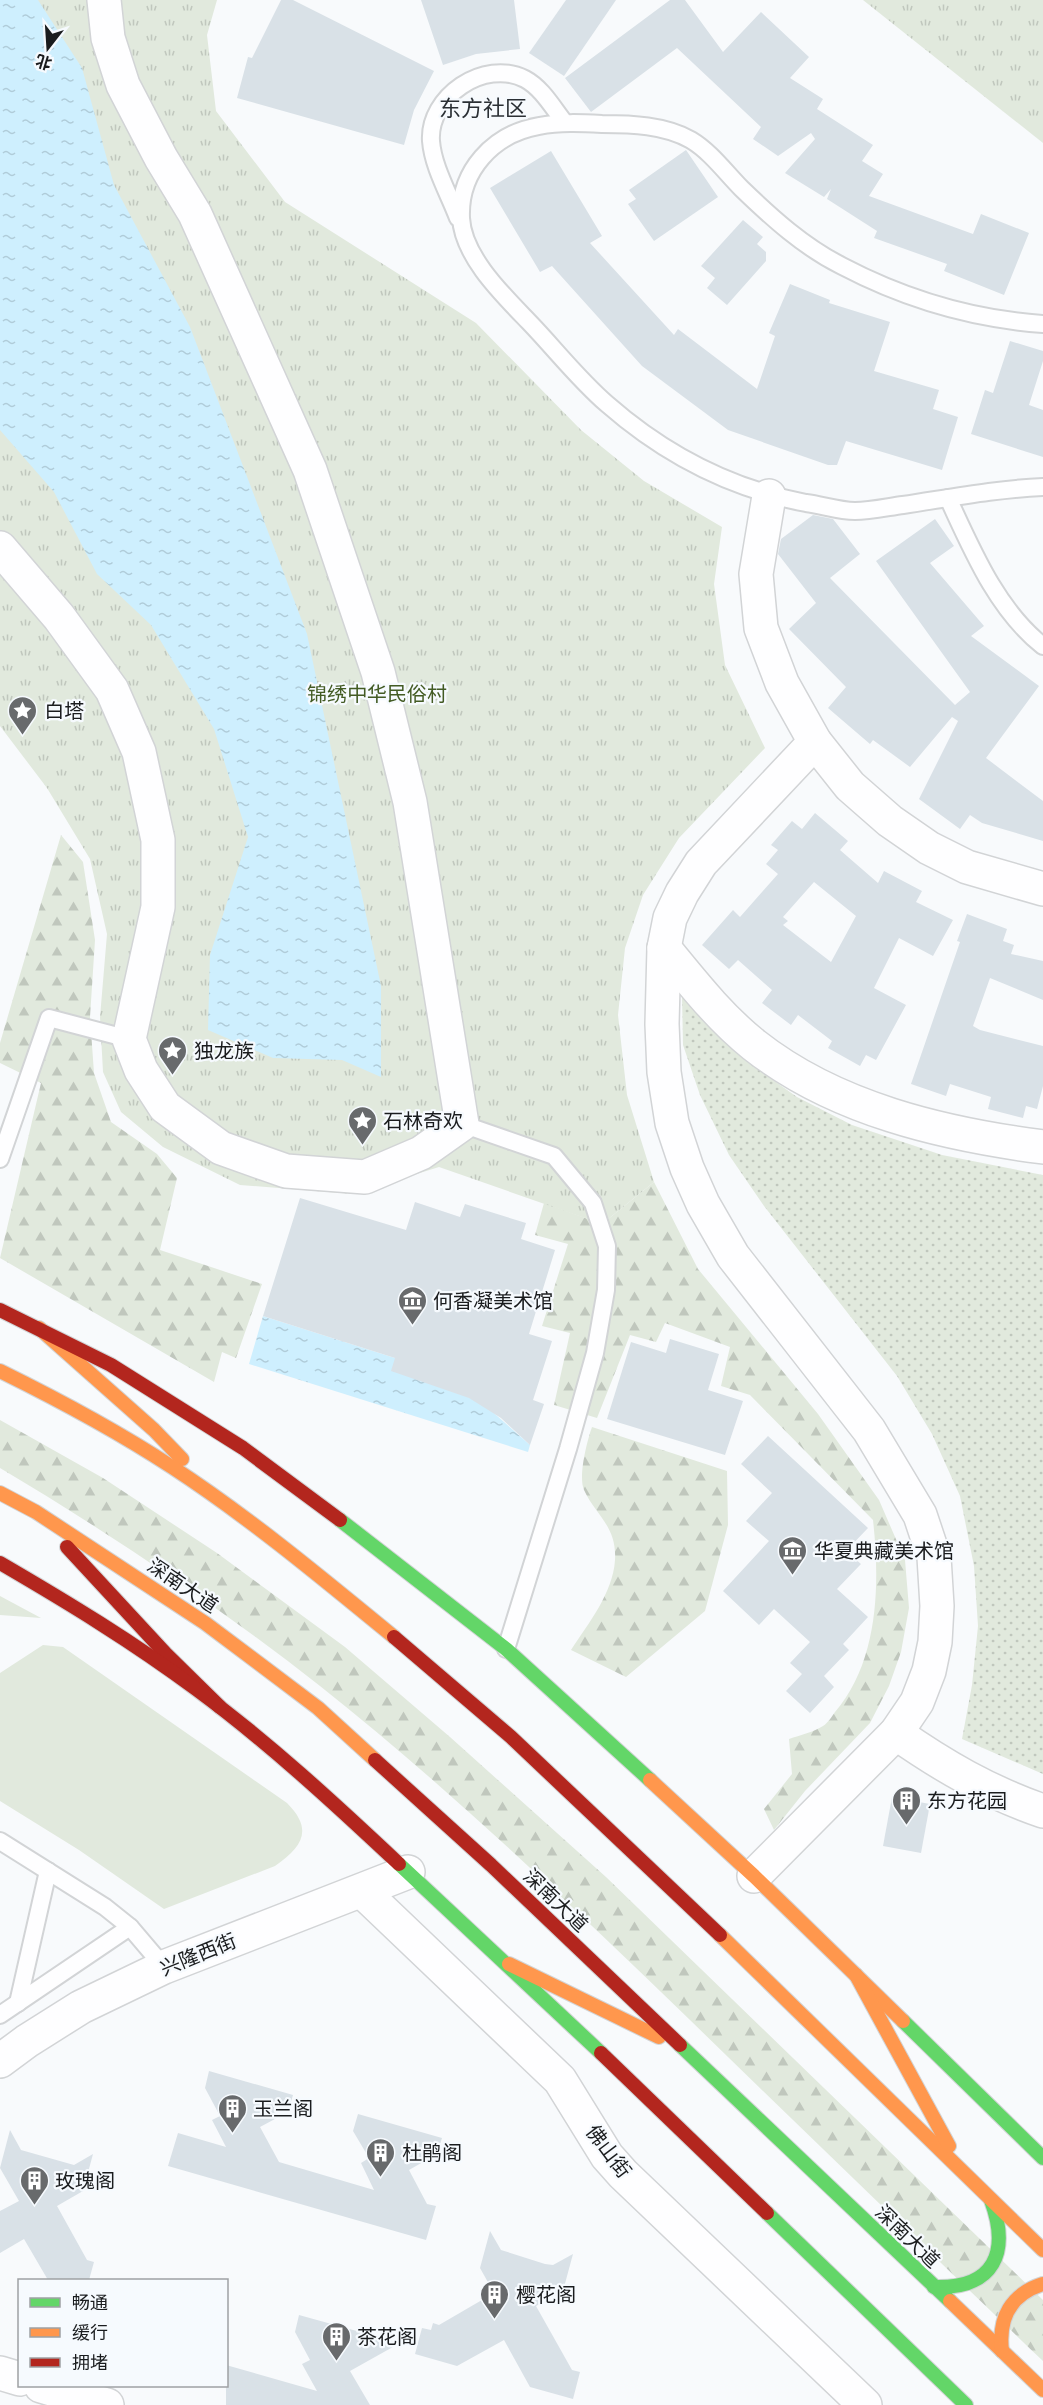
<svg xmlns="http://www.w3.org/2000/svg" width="1043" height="2405" font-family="Quicksand,'Noto Sans SC',sans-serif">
<defs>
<pattern id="forest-firs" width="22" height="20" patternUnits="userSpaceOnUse" patternTransform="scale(1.5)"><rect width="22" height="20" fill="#e1e9dd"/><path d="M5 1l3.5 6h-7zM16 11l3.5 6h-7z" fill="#c0c7bd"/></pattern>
<pattern id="park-tufts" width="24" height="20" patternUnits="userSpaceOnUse" patternTransform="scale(1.5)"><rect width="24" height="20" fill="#e1e9dd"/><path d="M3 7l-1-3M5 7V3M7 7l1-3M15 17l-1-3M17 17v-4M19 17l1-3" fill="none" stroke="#c0c7bd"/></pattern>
<pattern id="garden-dots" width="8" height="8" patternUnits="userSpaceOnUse" patternTransform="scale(1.5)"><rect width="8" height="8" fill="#e1e9dd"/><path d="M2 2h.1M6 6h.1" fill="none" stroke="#c0c7bd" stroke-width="1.8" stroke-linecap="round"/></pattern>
<pattern id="water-ripples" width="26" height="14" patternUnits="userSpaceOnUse" patternTransform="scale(1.5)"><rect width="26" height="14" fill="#ceeffe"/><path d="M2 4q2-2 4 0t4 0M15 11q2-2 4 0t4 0" fill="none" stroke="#b0ccd9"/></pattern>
</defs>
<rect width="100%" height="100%" fill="#f8fafc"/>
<g fill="#e1e9dd">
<path d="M0 1596 41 1618 0 1615Z"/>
<path d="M43 1645 63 1647 287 1803C314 1830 302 1847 275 1866L164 1909 79 1850 0 1801V1673Z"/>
</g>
<g fill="url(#forest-firs)">
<path d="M61 835 83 862 95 940 90 1017 94 1073 111 1122 157 1154 177 1178 160 1250 262 1284 236 1358 222 1352 214 1382 0 1258 41 1083 0 1063V1043Z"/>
<path d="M654 1182 698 1269 818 1414 879 1500 905 1560 909 1608 901 1652 889 1686 870 1723 805 1791 774 1830 764 1809 792 1774 789 1739C800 1735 814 1732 823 1726 828 1723 832 1716 835 1712 879 1661 880 1583 873 1520L750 1395 721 1386 730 1347 665 1323 656 1342 630 1335 597 1418 554 1405 570 1333 542 1326 568 1244 535 1235 544 1203 602 1224Z"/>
<path d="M0 1420 103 1478 217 1553 345 1647 450 1737 606 1877 1043 2300V2361C925 2248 807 2134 690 2020 571 1905 450 1789 320 1686 218 1606 111 1534 0 1468Z"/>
<path d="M592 1427 727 1471 728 1525 705 1611 626 1677 571 1650C588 1624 613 1593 615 1560 617 1526 596 1516 584 1490 578 1477 587 1441 592 1427Z"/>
</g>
<g fill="url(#park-tufts)">
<path d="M0 0H217L207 35 216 111 285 202 476 323 581 430 644 481 722 527 714 584 725 665 765 748 679 838 643 895 625 948 618 1015 627 1095 654 1182 602 1224 439 1167 353 1194 240 1185 163 1147 121 1112 103 1072 100 1017 107 934 90 859 47 788 0 726Z"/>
<path d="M863 0H1043V143Z"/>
</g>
<path fill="url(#garden-dots)" d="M682 996 749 1063 797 1097 852 1125 942 1155 1043 1175V1774L962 1739 972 1685 978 1626 974 1566 960 1496 932 1434 897 1376 764 1206 729 1155 700 1095 683 1045Z"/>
<g fill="url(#water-ripples)">
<path d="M0 0H38L82 68 114 185 190 327 307 634 381 986V1077L342 1060 273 1058 208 1030 210 955 248 837 214 729 151 625 97 574 54 492 0 430Z"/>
<path d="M263 1316 395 1358 487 1407 530 1445 528 1452 249 1364Z"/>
</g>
<g fill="#d9e1e7" fill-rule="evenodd">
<path d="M281 0H293L434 71 414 110 404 145 237 98 248 57 252 58Z"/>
<path d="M421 0H514L520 49 476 54 443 65Z"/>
<path d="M566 0H616L564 76 529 53Z"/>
<path d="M670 0H685L723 52 761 12 809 57 790 78 823 99 817 109 873 145 862 161 883 174 869 196 973 234 981 214 1029 233 1004 295 944 271 947 264 874 238 877 231 827 199 831 189 824 197 785 173 815 139 811 133 778 156 753 139 761 127 677 48 591 112 565 78Z"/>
<path d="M686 150 718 197 654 241 628 204 636 199 629 190Z"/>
<path d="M551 151 602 236 590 243 674 335 678 329 757 389 775 336 769 333 790 284 830 300 829 303 890 322 874 371 939 390 933 409 958 417 942 470 846 441 837 465H828L728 430 642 366 552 266 540 272 490 188Z"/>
<path d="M743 220 763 237 757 244 766 252V261L727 305 707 288 715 278 701 266Z"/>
<path d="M1010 341 1043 351V361L1029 405 1043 410V457L971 434 985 390 993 393Z"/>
<path d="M813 515 833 519 860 554 830 578 955 705 970 692 876 561 935 519 954 546 930 563 984 626 971 636 1039 686 986 758 1043 801V841L982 823 970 815 960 829 919 799 958 721 952 717 910 767 873 740 870 744 828 708 846 687 789 629 816 603 778 554 781 539Z"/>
<path d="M815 813 848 841 840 850 878 883 884 871 922 891 916 902 953 920 933 956 899 938 874 988 906 1005 876 1060 866 1055 860 1066 828 1048 832 1041 798 1015 791 1025 762 1003 772 990 738 960 729 969 702 945 733 910 740 917 778 874 766 864 778 850 771 845 792 821 802 829ZM814 882 856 916 831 962 783 925 788 921 783 917Z"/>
<path d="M967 914 1007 929 1003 941 1014 945 1011 954 1043 961V1000L990 978 973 1026 980 1030 1043 1046V1086L1037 1109 1026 1106 1023 1118 988 1109 991 1097 950 1084 946 1096 911 1084 960 942 957 941Z"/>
<path d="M300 1198 406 1230 415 1202 460 1217 465 1204 526 1223 521 1239 555 1250 529 1334 552 1341 533 1400 544 1404 530 1445 501 1418 469 1398 391 1371 395 1358 263 1316Z"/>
<path d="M670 1339 719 1354 708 1390 743 1401 725 1455 607 1419 631 1342 666 1353Z"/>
<path d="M768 1436 868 1528 846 1551 861 1564 837 1589 868 1617 843 1644 849 1650 824 1676 834 1687 810 1713 786 1691 802 1674 790 1663 810 1642 774 1609 759 1625 723 1591 769 1541 746 1521 772 1493 741 1464Z"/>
<path d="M892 1797 930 1804 921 1853 883 1846Z"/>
<path d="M209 2071 293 2095 288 2112 260 2127 279 2162 374 2190 361 2163 369 2158 353 2131 358 2114 442 2138 437 2154 409 2170 427 2204 436 2206 426 2240 168 2166 178 2133 226 2147 212 2120 220 2116 205 2088Z"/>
<path d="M10 2130 21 2150 74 2165 93 2154 83 2191 57 2206 87 2260 94 2262 89 2280H48L24 2239 0 2253V2211L19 2201 0 2168Z"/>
<path d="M490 2231 501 2250 545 2264 553 2265 573 2254 563 2291 536 2306 572 2370 580 2372 573 2399 530 2387 504 2340 457 2366 415 2354 422 2328 431 2330 433 2323 439 2325 494 2293 480 2268Z"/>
<path d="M299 2315 400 2343 350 2371 370 2405H226V2365L317 2391 302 2364 310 2360 295 2332Z"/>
</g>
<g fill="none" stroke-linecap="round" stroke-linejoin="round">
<defs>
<g id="lane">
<path d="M458 218C449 194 433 167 431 141 428 97 484 58 525 79 542 88 553 108 565 123"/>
<path d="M1043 324C972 319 905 299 842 266 804 247 772 218 742 189 726 173 711 152 691 140 665 125 631 124 602 124 581 123 560 122 539 126 493 134 459 171 461 218 463 257 504 296 529 322 555 349 579 380 607 404 664 454 732 489 806 503 822 505 839 511 855 511 870 511 888 507 903 505 950 498 996 489 1043 487"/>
<path d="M948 498C972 550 997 610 1043 646"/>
<path d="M462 1124 554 1156 593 1203 607 1246 606 1290 595 1353 568 1449 506 1649"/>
<path d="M0 1159 49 1018 129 1039"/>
<path d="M0 1841 105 1907 130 1927 164 1967"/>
<path d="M18 2003 48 1871"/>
<path d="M0 2015 130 1927"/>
</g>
<g id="street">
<path d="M769 496 756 574 761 628 782 683 815 742 850 786 890 821 929 848 967 867 1043 889"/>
<path d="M0 548 59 617 112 690 139 752 158 840V907L129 1039 141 1070 165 1107 221 1148 286 1171 365 1177 421 1153 462 1124 410 802 378 672 310 470 195 214 161 158 123 85 108 38 104 0"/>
<path d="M664 948C692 982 719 1017 754 1045 835 1109 943 1134 1043 1147"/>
<path d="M896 1733C943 1766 988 1792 1043 1811"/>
<path d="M754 1876 896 1733 917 1702 929 1671 935 1642 937 1606 934 1557 920 1515 869 1430 733 1256 703 1204 687 1168 672 1123 664 1072 662 1024 664 948 670 918 682 893 701 863 815 742"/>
<path d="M362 1891 560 2080 607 2156 623 2174 865 2405"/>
<path d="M0 2061 27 2041 81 2007 164 1967 408 1872"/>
<path d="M0 2373 20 2379"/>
<path d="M41 2386 107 2405"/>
</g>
<g id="fast">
<path d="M340 1520 506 1649 650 1780"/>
<path d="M399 1864 601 2053"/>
<path d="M903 2021 1043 2158"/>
<path d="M680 2045 950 2301"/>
<path d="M767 2213 966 2405"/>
<path d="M934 2287C995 2289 1010 2252 991 2200"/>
</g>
<g id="slow">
<path d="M39 1328 154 1430 182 1459"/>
<path d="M0 1371C59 1400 117 1431 172 1467 250 1518 322 1578 394 1637"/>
<path d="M0 1493 36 1512 205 1623 318 1708 375 1760"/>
<path d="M650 1780 754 1876 903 2021"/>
<path d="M720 1935 1043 2250"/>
<path d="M509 1964 659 2037"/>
<path d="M856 1975 949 2146"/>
<path d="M950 2301 1043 2390"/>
<path d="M1002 2351C998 2318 1011 2294 1043 2284"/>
</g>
<g id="jam">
<path d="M0 1310 111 1365 243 1448 340 1520"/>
<path d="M67 1547 166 1654 220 1707"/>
<path d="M0 1563C67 1602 133 1642 196 1689 268 1742 334 1803 399 1864"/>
<path d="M394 1637 511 1737 720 1935"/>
<path d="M375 1760 491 1865 680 2045"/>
<path d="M601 2053 767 2213"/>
</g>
</defs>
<use href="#lane" stroke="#d2d4d6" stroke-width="20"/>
<use href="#street" stroke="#d2d4d6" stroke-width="36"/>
<use href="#fast" stroke="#d2d4d6" stroke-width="16"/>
<use href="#slow" stroke="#d2d4d6" stroke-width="16"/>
<use href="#jam" stroke="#d2d4d6" stroke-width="16"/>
<use href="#lane" stroke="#fefeff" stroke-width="16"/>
<use href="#street" stroke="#fefeff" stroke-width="33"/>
<use href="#fast" stroke="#63d668" stroke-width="14"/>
<use href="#slow" stroke="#ff974d" stroke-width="14"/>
<use href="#jam" stroke="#b3261e" stroke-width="14"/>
</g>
<defs>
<symbol id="sight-pin" viewBox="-11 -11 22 30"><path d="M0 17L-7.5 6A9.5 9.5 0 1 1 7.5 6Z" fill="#686a6c" stroke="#f6fafe"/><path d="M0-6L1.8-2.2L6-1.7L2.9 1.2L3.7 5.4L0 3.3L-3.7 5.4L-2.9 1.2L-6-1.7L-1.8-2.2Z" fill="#fff"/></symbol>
<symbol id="museum-pin" viewBox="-11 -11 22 30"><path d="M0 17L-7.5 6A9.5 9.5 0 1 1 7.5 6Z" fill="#686a6c" stroke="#f6fafe"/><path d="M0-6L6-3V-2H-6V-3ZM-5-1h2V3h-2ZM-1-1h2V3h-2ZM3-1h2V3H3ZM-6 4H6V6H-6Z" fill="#fff"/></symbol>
<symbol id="building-pin" viewBox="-11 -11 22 30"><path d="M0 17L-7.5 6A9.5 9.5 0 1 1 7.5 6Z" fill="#686a6c" stroke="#f6fafe"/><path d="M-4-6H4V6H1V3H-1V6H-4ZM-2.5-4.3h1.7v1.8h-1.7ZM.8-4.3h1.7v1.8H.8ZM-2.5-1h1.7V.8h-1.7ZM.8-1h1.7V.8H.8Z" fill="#fff"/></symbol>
</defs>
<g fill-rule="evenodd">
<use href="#sight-pin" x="6" y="694" width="33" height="45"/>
<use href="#sight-pin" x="156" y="1034" width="33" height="45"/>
<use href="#sight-pin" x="346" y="1104" width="33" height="45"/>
<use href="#museum-pin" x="396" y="1284" width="33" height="45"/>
<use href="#museum-pin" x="776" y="1534" width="33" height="45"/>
<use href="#building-pin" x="890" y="1784" width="33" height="45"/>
<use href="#building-pin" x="216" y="2092" width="33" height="45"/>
<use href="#building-pin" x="364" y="2136" width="33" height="45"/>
<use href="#building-pin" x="18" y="2164" width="33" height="45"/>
<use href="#building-pin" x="478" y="2278" width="33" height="45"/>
<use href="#building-pin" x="320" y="2320" width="33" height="45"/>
</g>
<g text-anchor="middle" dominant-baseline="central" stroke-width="4.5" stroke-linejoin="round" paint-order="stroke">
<g font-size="20" fill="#435b24" stroke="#f6fafe">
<text x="377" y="693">锦绣中华民俗村</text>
</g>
<g font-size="20" fill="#1a1c1e" stroke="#f6fafe" text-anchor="start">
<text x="44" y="710">白塔</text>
<text x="194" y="1050">独龙族</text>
<text x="383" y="1120">石林奇欢</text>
<text x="433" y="1300">何香凝美术馆</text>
<text x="814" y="1550">华夏典藏美术馆</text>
<text x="927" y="1800">东方花园</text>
<text x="253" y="2108">玉兰阁</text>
<text x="402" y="2152">杜鹃阁</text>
<text x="55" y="2180">玫瑰阁</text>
<text x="516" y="2294">樱花阁</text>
<text x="357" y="2336">茶花阁</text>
</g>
<g font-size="20" fill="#1a1c1e" stroke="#f6fafe">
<text transform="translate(183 1585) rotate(34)">深南大道</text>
<text transform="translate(556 1900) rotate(44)">深南大道</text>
<text transform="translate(198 1954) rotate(-22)">兴隆西街</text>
<text transform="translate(609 2151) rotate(53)">佛山街</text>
<text transform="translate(908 2236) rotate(44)">深南大道</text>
</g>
<g font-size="22" fill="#2a2f34" stroke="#f6fafe">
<text x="483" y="108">东方社区</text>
</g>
</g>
<rect x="18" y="2279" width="210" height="108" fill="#f6fafe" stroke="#9ea1a4" stroke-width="1.5"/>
<rect x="30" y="2298" width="30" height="9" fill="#63d668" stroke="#9ea1a4" stroke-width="1.5"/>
<text x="72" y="2309" font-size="18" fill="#1a1c1e">畅通</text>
<rect x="30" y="2328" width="30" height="9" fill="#ff974d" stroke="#9ea1a4" stroke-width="1.5"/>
<text x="72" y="2339" font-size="18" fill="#1a1c1e">缓行</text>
<rect x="30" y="2358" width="30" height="9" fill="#b3261e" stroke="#9ea1a4" stroke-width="1.5"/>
<text x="72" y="2369" font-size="18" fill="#1a1c1e">拥堵</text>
<g transform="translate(48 48) rotate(197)" stroke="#f6fafe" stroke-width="4.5" paint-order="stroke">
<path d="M0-4.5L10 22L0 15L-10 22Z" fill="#1a1c1e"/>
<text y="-9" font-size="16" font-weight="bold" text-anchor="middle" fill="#1a1c1e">北</text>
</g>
</svg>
